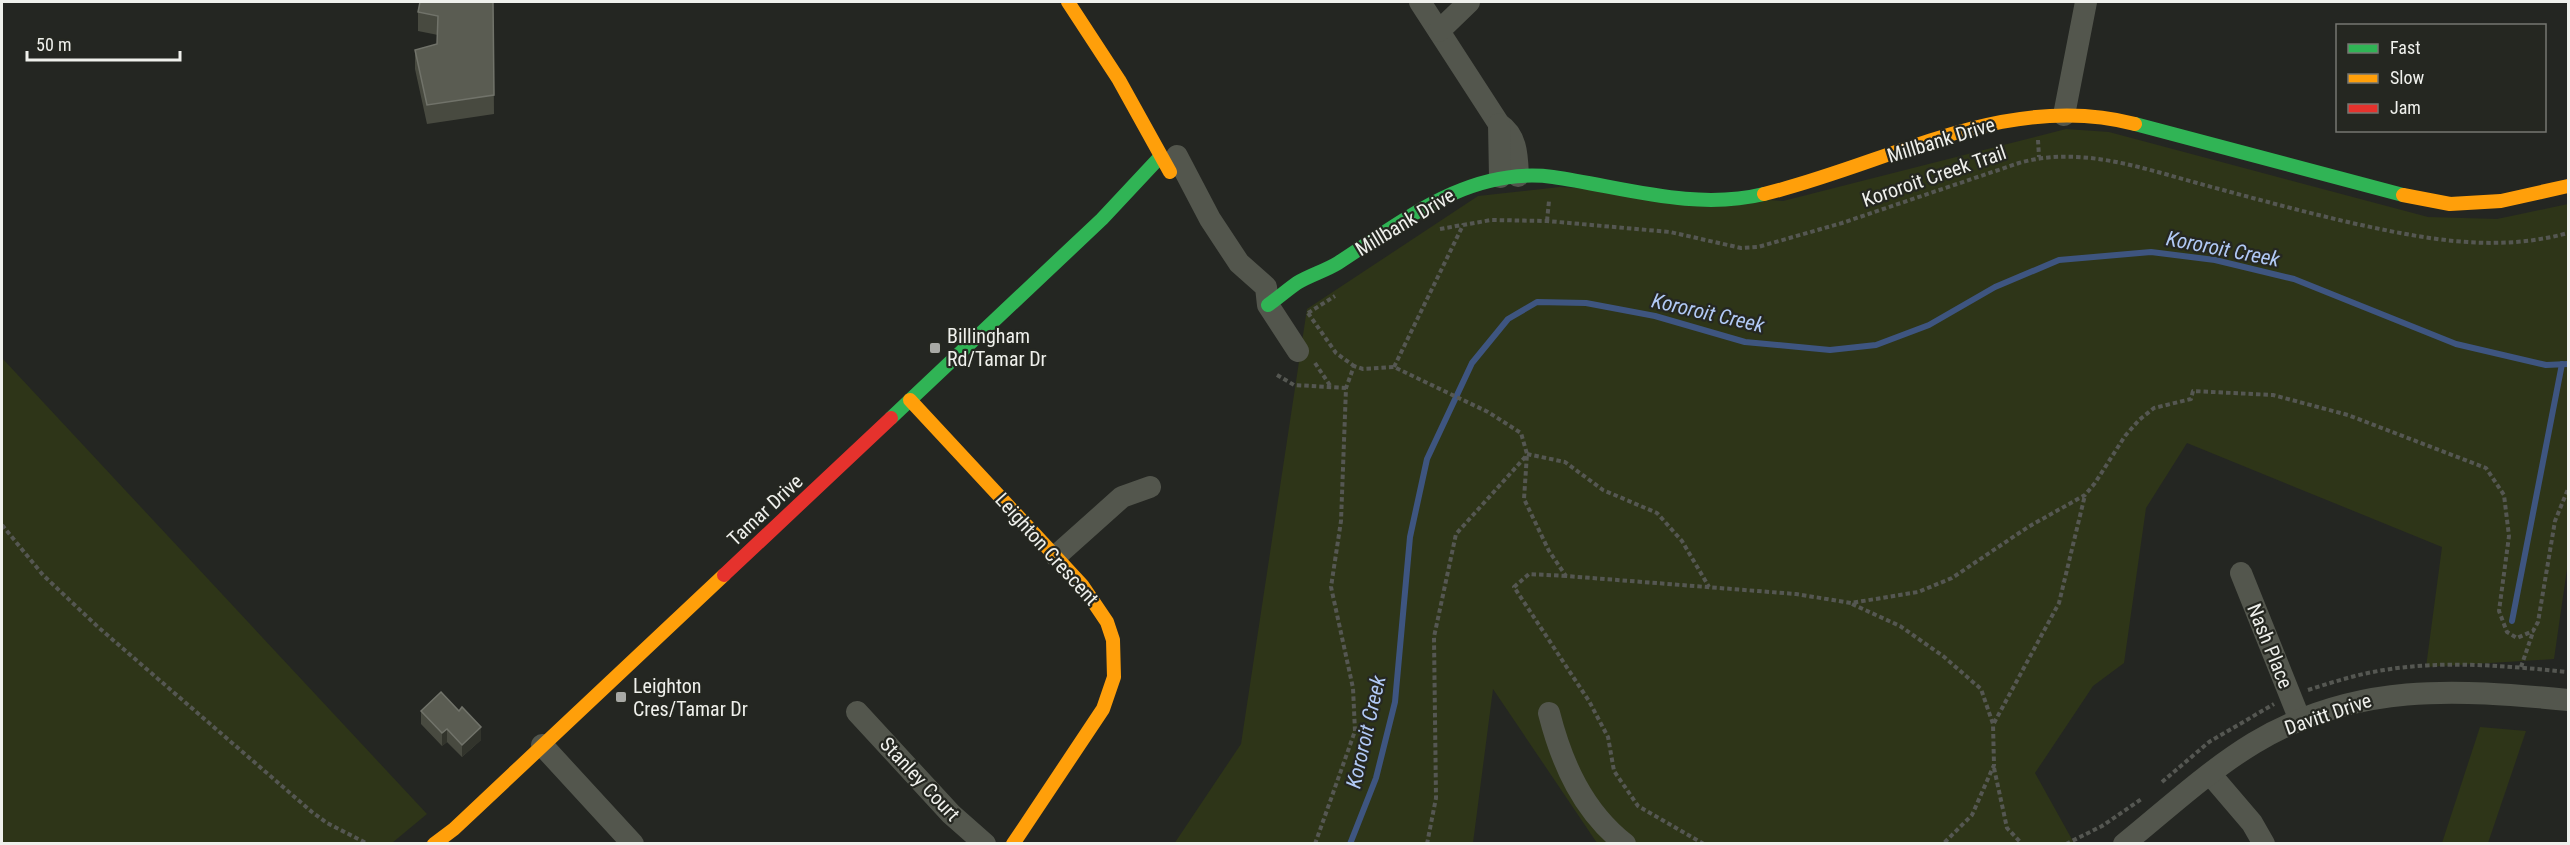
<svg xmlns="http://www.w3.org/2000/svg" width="2570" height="845" font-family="'Roboto Condensed',sans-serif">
<rect width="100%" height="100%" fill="#242622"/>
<g fill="#2e3518">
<path d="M2066 129 2109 132 2428 217 2497 219 2568 204V562L2554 659 2426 667 2442 547 2187 443 2146 508 2124 663 2093 686 2035 773 2074 843H1597L1493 689 1473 843 1174 844 1241 744 1307 309 1478 196 1560 187 1783 201Z"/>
<path d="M2 358 427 814 392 843H2Z"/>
<path d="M2480 727 2526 731 2488 843H2442Z"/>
</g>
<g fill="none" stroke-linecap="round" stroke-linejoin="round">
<g stroke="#3e5580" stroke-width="6">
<path d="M2512 621 2562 364"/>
<path d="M1350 844 1376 778 1395 702 1410 537 1427 459 1472 363 1508 319 1537 302 1586 303 1655 316 1745 342 1830 350 1876 345 1929 325 1995 287 2059 260 2151 252 2215 260 2294 279 2456 344 2546 365 2568 364"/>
</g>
<g stroke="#555752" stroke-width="4" stroke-dasharray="4.5 3" stroke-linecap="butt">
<path d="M2038 140 2039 157"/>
<path d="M1547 221 1549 201"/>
<path d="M1440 229 1462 225"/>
<path d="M1308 313 1335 296"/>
<path d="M1308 313 1336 353 1354 366"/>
<path d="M1315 363 1331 387"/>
<path d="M1394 367 1463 225 1491 220 1547 221 1670 232 1741 248 1758 247 1842 223 2019 163C2079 146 2139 167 2197 183 2249 197 2300 211 2352 223 2425 239 2495 253 2568 233"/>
<path d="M1277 375 1294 385 1346 388"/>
<path d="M1527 454 1565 462 1603 490 1657 513 1682 541 1709 587"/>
<path d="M2 525 43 575 98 627 312 812 327 823 368 844"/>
<path d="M1566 576 1529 574 1514 587 1589 701 1608 737 1614 771 1638 806 1704 844"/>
<path d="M1852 604 1900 626 1943 656 1981 689 1993 724 1994 765 1972 815 1943 844"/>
<path d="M2521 667 2533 632"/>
<path d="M2308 690C2333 682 2358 674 2384 670 2445 660 2507 666 2568 672"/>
<path d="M1994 723 2059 603 2085 495"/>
<path d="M1994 768 2007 828 2022 844"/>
<path d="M2162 782 2209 742 2274 704"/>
<path d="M1315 844 1355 731 1353 688 1331 587 1341 521 1346 388 1354 366 1363 369 1394 367 1488 412 1521 433 1527 454 1524 499 1549 551 1566 576 1796 594 1851 603 1918 592 1952 578 2028 527 2085 495 2095 483 2125 436 2139 420 2154 408 2191 399 2193 391 2273 395 2348 415 2486 468 2504 495 2509 536 2499 611 2507 632 2517 638 2533 631 2538 622 2555 521 2568 489"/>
<path d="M1427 844 1436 798 1434 637 1456 534 1527 455"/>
<path d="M2066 844 2102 826 2143 798"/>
</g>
<g stroke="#53564d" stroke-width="22">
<path d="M1420 2 1499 124C1517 136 1517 155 1518 176"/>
<path d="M1439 31 1469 2"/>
<path d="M2064 115 2086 2"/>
<path d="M1499 124 1500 177"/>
<path d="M1177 156 1210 219 1239 263 1266 287 1268 305 1298 351"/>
<path d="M1056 556 1122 497 1150 487"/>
<path d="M2241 573 2300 720"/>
<path d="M857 712 951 814 985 844"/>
<path d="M1549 713C1562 764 1583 811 1625 844"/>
<path d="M542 745 633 844"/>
<path d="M2211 775 2252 823 2264 844"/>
<path d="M2124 844C2166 810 2208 771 2254 743 2356 682 2455 689 2568 700"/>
</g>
<g stroke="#30b455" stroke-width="14">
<path d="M2135 124 2403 195"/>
<path d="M1268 305C1278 298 1287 290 1297 283 1310 275 1325 271 1338 263 1403 221 1470 166 1553 177 1623 187 1694 211 1764 194"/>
<path d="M891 418 1102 219 1160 157"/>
</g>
<g stroke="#ff9f0a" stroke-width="14">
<path d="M1068 2 1119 80 1170 172"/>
<path d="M1764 194C1886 165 2007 90 2135 124"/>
<path d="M2403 195 2450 204 2501 201 2568 186"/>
<path d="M910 400 1082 585 1107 622 1113 640 1114 677 1103 709 1013 844"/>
<path d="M434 844 454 829 724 575"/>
</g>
<path stroke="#e5322d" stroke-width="14" d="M724 575 891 418"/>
</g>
<g fill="#484a40">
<path d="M493 2 494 114 427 124 415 69V50L437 44 438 35 418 31V12Z"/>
<path d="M421 711 481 740 462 757 447 742 442 746 421 724Z"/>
</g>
<g fill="#32342c">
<path d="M481 727V740L462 757V745Z"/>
<path d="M447 729V742L442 746V733Z"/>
</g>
<g fill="#5a5c52" stroke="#71736a" stroke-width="1.5">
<path d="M420 2H493L494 95 427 105 415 50 437 44 438 16 418 12Z"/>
<path d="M441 692 459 711 462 707 481 727 462 745 447 729 442 733 421 711Z"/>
</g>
<g fill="#a8a9a5" stroke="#252721" stroke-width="2">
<rect x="929" y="342" width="12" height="12" rx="3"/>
<rect x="615" y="691" width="12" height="12" rx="3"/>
</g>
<g text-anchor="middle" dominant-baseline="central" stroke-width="4.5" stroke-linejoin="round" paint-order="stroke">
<g font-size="20" fill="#eff0ec" stroke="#252721">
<text transform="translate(1941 140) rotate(-17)">Millbank Drive</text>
<text transform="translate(1934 176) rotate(-19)">Kororoit Creek Trail</text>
<text transform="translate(1405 222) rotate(-31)">Millbank Drive</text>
<text transform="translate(765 510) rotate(-43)">Tamar Drive</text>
<text transform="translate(1047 549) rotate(48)">Leighton Crescent</text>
<text transform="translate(2270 646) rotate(68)">Nash Place</text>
<text transform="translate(2328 714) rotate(-19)">Davitt Drive</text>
<text transform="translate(920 779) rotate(47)">Stanley Court</text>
</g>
<g font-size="20" fill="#eff0ec" stroke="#252721" text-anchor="start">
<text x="947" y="336">Billingham<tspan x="947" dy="23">Rd/Tamar Dr</tspan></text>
<text x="633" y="686">Leighton<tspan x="633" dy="23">Cres/Tamar Dr</tspan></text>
</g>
<g font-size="21" font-style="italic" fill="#b1c9f5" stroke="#252721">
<text transform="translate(2223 249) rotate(11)">Kororoit Creek</text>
<text transform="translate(1708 313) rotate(13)">Kororoit Creek</text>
<text transform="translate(1366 732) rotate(-77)">Kororoit Creek</text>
</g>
</g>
<rect width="2570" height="845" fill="none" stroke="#eff0ec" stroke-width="6"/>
<rect x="2336" y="24" width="210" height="108" fill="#252721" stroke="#767772" stroke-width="1.5"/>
<rect x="2348" y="44" width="30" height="9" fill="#30b455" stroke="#767772" stroke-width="1.5"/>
<text x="2390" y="54" font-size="18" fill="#eff0ec">Fast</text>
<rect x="2348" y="74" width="30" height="9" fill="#ff9f0a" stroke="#767772" stroke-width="1.5"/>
<text x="2390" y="84" font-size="18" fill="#eff0ec">Slow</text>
<rect x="2348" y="104" width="30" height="9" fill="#e5322d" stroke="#767772" stroke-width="1.5"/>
<text x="2390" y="114" font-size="18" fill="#eff0ec">Jam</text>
<path d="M27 51v9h153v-9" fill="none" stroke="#eff0ec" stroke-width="3"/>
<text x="36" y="51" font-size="18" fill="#eff0ec" stroke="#252721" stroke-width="4.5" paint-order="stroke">50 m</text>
</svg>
